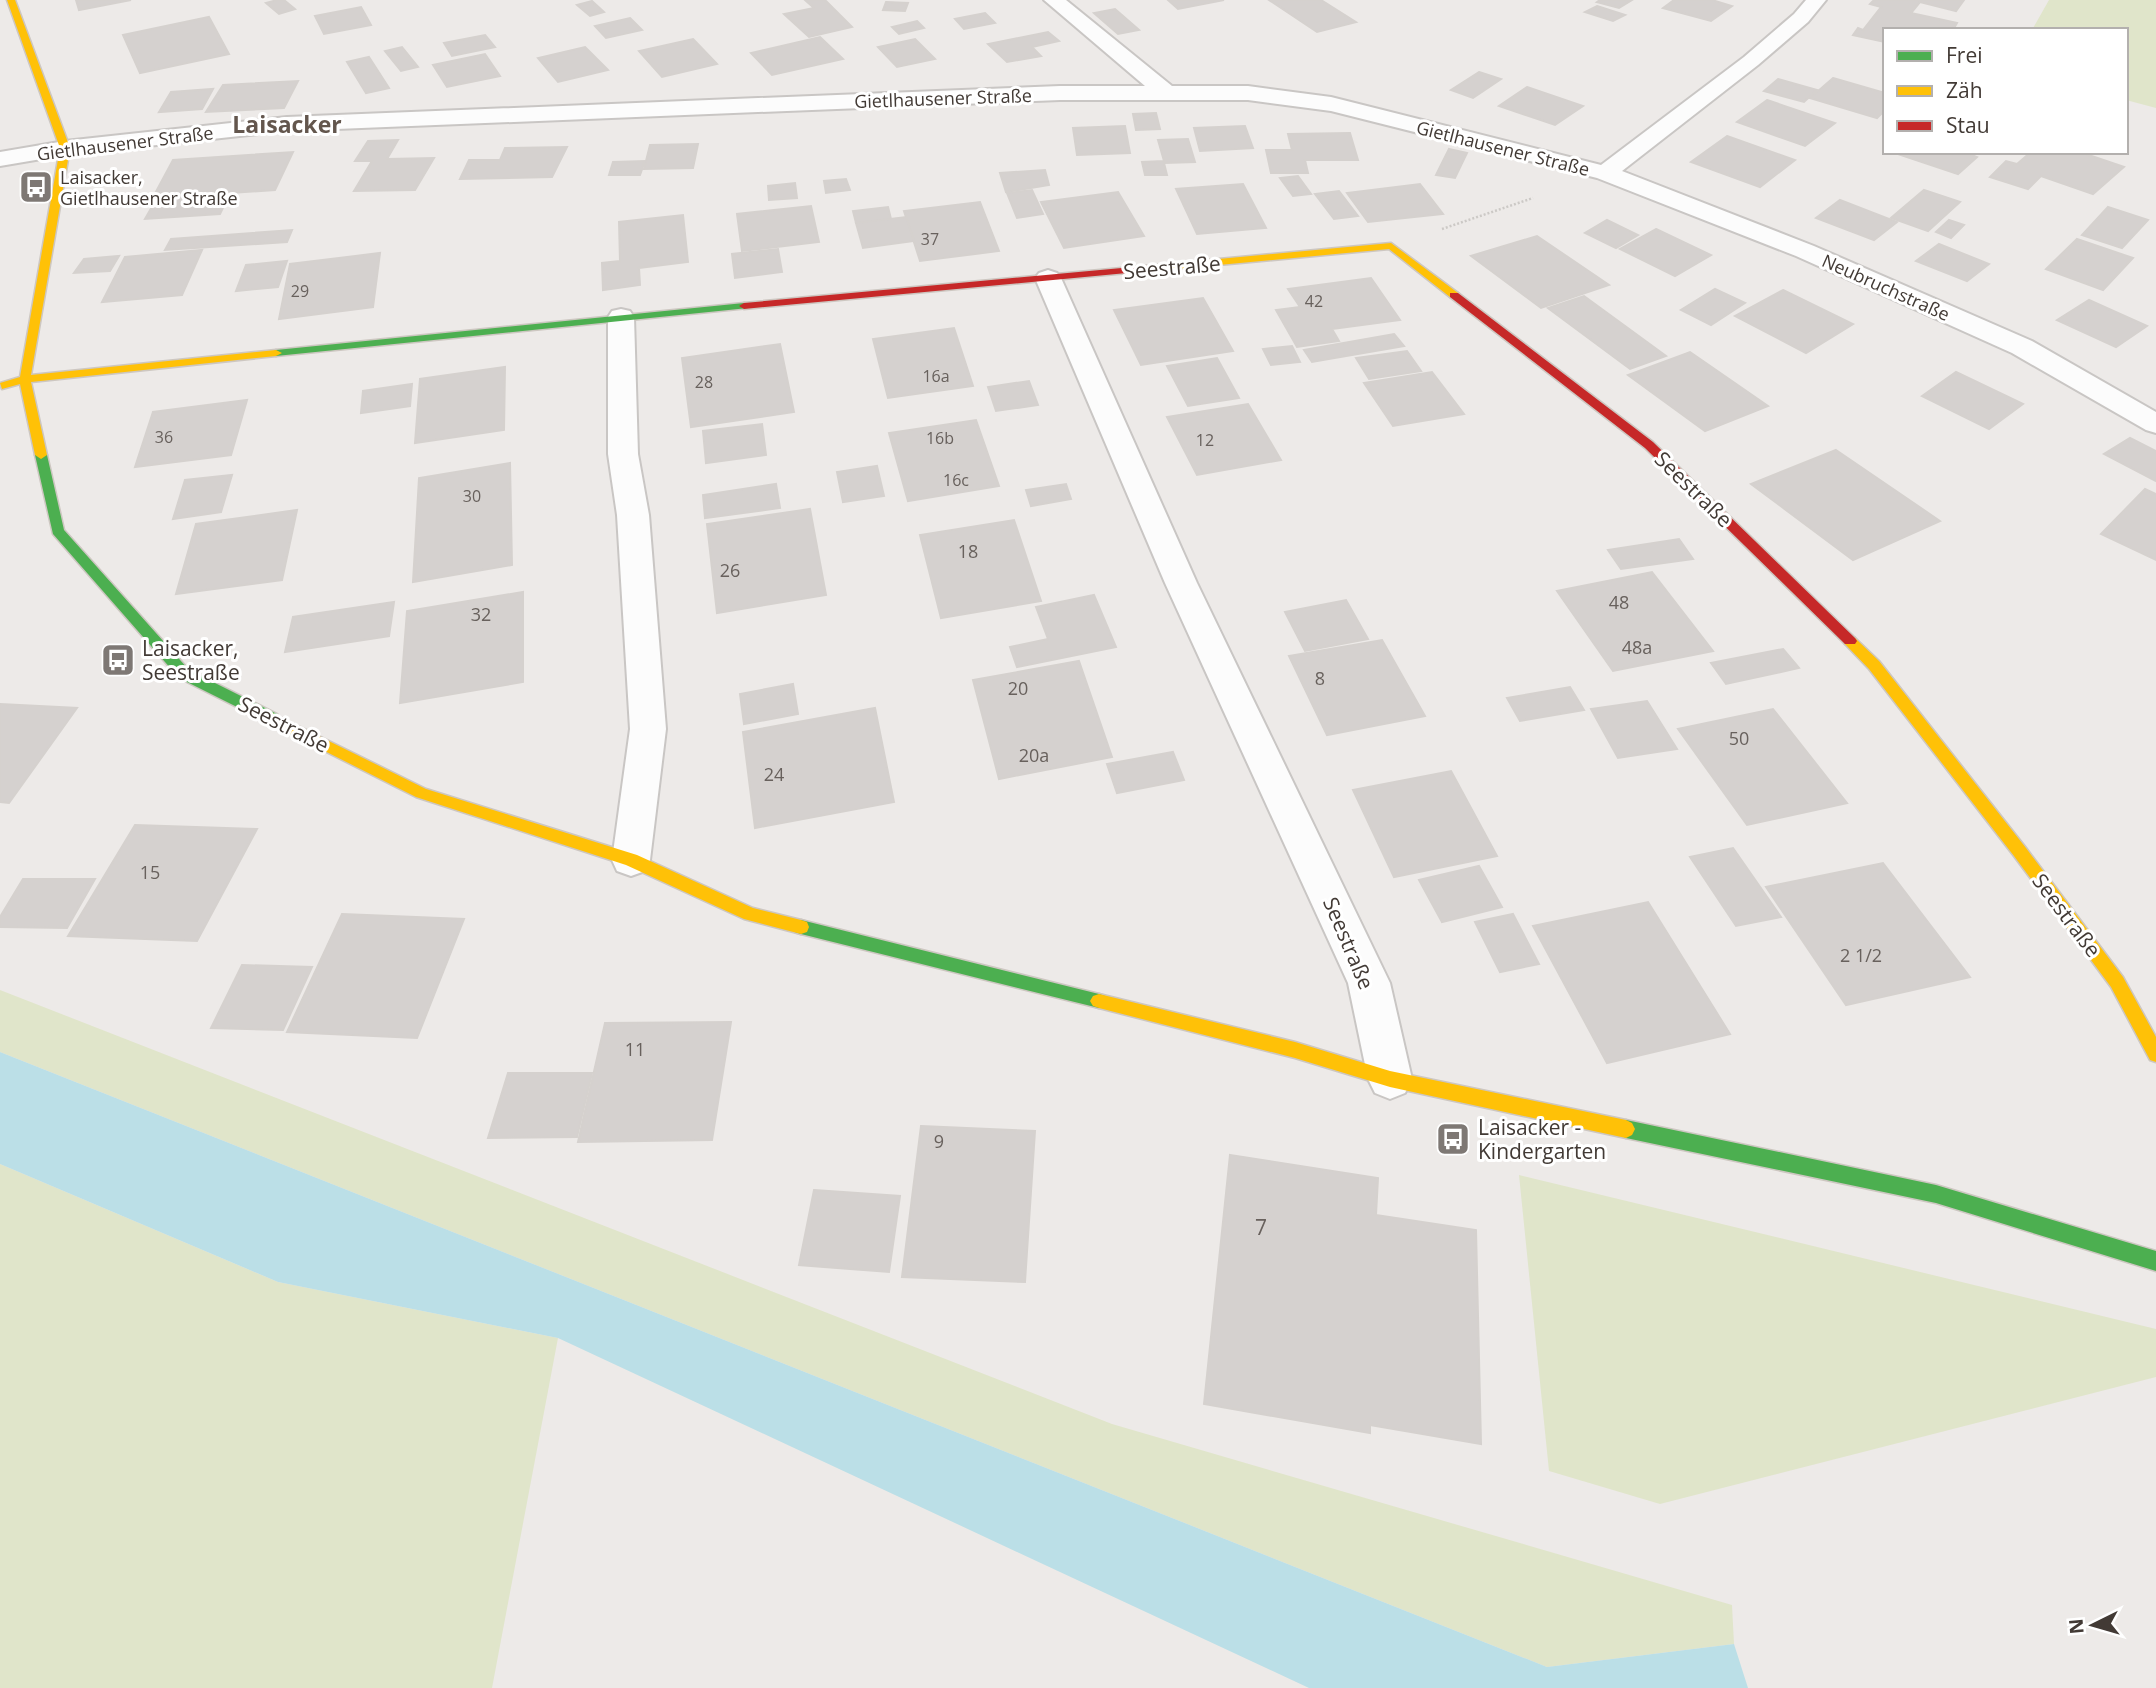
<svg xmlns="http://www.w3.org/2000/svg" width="2156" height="1688" font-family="'Open Sans',sans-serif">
<rect width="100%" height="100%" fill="#edeae8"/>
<g fill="#e0e5ca">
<path d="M2049 0H2156V108L2126 100V30H2032Z"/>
<path d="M0 990 1112 1424 1732 1605 1734 1644 1547 1667 0 1052Z"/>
<path d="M0 1164 278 1282 558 1338 492 1688H0Z"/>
<path d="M1519 1175 2156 1329V1377L1660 1504 1549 1471Z"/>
</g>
<path fill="#bbdfe7" d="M0 1052 1547 1667 1734 1644 1748 1688H1309L558 1338 278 1282 0 1164Z"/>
<g fill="#d5d1cf" stroke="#d5d1ce" stroke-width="2">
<path d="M76 0H131L79 10Z"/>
<path d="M277 0H284L295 9 279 14 266 3Z"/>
<path d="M805 0H825L852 27 809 37 784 14 814 8Z"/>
<path d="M1168 0H1224L1178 9Z"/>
<path d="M1269 0H1321L1356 22 1317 32Z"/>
<path d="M1600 0H1632L1619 8 1597 2Z"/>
<path d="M1674 0H1712L1732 6 1711 21 1663 8Z"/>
<path d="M1874 0H1964L1956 11 1920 2 1911 13 1957 23 1953 30H1885V42L1853 35 1858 28 1863 30 1881 7 1870 4Z"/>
<path d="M592 1 604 12 590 16 577 5Z"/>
<path d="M886 2 908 3 905 11 883 10Z"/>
<path d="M1597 6 1625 15 1613 21 1585 12Z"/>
<path d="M361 7 371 25 324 34 315 16Z"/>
<path d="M1115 9 1139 30 1118 34 1094 13Z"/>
<path d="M985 13 995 23 964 29 955 19Z"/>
<path d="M209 17 229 54 140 73 123 35Z"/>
<path d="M630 18 642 30 606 38 595 26Z"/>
<path d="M917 21 924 28 899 34 892 27Z"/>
<path d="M1048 32 1059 41 1032 47 1041 56 1007 62 988 44Z"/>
<path d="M485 35 495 47 452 56 444 43Z"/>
<path d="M820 37 843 59 772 75 751 53Z"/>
<path d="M693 39 717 64 662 77 639 51Z"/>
<path d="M915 39 935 59 897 67 878 47Z"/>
<path d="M402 47 418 67 401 71 385 51Z"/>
<path d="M585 47 608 70 558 82 538 58Z"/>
<path d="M485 54 500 76 447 87 433 65Z"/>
<path d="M369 57 389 88 366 93 347 62Z"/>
<path d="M1479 72 1501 79 1473 98 1451 90Z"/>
<path d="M1833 78 1885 93V110L1877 118 1810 98Z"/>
<path d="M1778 79 1817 90 1804 102 1764 91Z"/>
<path d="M298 81 284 108 206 112 223 85Z"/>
<path d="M1527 87 1583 106 1555 125 1499 106Z"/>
<path d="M213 89 202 109 159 112 171 92Z"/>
<path d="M1767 100 1835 123 1805 146 1737 122Z"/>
<path d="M1156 113 1160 129 1136 130 1133 114Z"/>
<path d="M1125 126 1130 153 1077 155 1073 128Z"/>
<path d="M1245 126 1253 148 1200 151 1194 128Z"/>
<path d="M1350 133 1358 160H1305L1308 173H1271L1266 150H1292L1288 134Z"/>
<path d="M1727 136 1795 160 1760 187 1691 162Z"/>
<path d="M1188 139 1195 162 1164 163 1167 175H1145L1142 162 1164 161 1158 140Z"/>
<path d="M398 140 387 159 434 158 415 190 354 191 372 161H355L368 141Z"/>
<path d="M698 144 693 168 644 169 650 145Z"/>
<path d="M567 147 552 177 460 179 469 160H500L505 148Z"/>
<path d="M1449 149 1467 153 1455 178 1436 175Z"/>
<path d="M293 152 275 190 230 193 220 214 145 219 157 198 152 199 173 160Z"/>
<path d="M1964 152 1977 157 1958 174 1895 153Z"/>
<path d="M2031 152H2080L2124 167 2093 194 2041 176 2028 189 1990 177 2006 161 2017 164Z"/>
<path d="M645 161 640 175H609L613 162Z"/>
<path d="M1045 170 1049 185 1006 192 1000 173Z"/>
<path d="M1298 176 1311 194 1293 196 1280 178Z"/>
<path d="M846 179 850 190 826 193 824 181Z"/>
<path d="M795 183 797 198 769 200 768 186Z"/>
<path d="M1243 184 1266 228 1197 234 1176 189Z"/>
<path d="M1420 184 1443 214 1368 222 1347 193Z"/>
<path d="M1032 190 1043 214 1017 218 1007 193Z"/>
<path d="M1924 190 1960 202 1928 231 1891 218Z"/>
<path d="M1339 191 1358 216 1334 219 1315 194Z"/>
<path d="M1118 192 1144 236 1064 248 1041 202Z"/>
<path d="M1840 200 1897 222 1874 240 1816 218Z"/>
<path d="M980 202 999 251 920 261 904 211Z"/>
<path d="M811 206 819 242 742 251 737 214Z"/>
<path d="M888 207 891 219 856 223 853 211Z"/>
<path d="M2108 207 2148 220 2122 248 2082 235Z"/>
<path d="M683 215 688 262 639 268 640 285 603 290 602 263 620 261 619 222Z"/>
<path d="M906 217 914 241 863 248 856 223Z"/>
<path d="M1607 220 1638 235 1616 248 1585 233Z"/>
<path d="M1949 220 1964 225 1951 238 1936 232Z"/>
<path d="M1656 229 1711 255 1675 276 1620 249Z"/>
<path d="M292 230 287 242 165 250 171 239Z"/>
<path d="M1537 236 1609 285 1541 308 1471 256Z"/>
<path d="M2077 239 2133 258 2103 290 2046 269Z"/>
<path d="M1939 244 1989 264 1967 281 1916 261Z"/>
<path d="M778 249 782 272 735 278 732 254Z"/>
<path d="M202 250 182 295 102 302 125 257Z"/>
<path d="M380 253 373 307 279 319 290 264Z"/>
<path d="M119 256 110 271 74 273 84 259Z"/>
<path d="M287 261 278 287 236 291 246 265Z"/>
<path d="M1371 278 1400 320 1332 329 1339 341 1297 347 1276 310 1300 307 1288 289Z"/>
<path d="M1715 289 1745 303 1711 325 1681 310Z"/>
<path d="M1783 290 1853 324 1806 353 1735 316Z"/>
<path d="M1584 296 1666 356 1630 369 1548 308Z"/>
<path d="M1203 298 1233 351 1141 365 1114 310Z"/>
<path d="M2089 300 2147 326 2116 347 2057 320Z"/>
<path d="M954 328 973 386 888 398 873 339Z"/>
<path d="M1394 334 1404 346 1312 362 1304 350Z"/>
<path d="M780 344 794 412 691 427 682 358Z"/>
<path d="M1292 346 1300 362 1271 365 1263 349Z"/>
<path d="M1407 351 1421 371 1369 379 1356 358Z"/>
<path d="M1690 352 1768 406 1705 431 1628 375Z"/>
<path d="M1217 358 1239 398 1188 406 1167 366Z"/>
<path d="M505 367 504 430 415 443 420 379Z"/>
<path d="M1432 372 1464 414 1393 426 1364 383Z"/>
<path d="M1956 372 2023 404 1989 429 1922 396Z"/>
<path d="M1029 381 1038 405 996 411 988 387Z"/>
<path d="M412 384 410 406 361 413 363 391Z"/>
<path d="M247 400 231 455 135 467 153 412Z"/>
<path d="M1248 404 1281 460 1197 475 1167 417Z"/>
<path d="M976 420 999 486 908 501 889 433Z"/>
<path d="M762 424 766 455 706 463 703 431Z"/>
<path d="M2130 438 2156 451V481L2104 454Z"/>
<path d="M1836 450 1940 521 1853 560 1751 484Z"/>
<path d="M510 463 512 565 413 582 419 478Z"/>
<path d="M877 466 884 496 843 502 837 472Z"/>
<path d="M232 475 221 512 173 519 185 480Z"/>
<path d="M776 484 780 508 705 518 703 495Z"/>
<path d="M1066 484 1071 499 1031 506 1026 490Z"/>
<path d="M2145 489 2156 494V560L2101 534Z"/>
<path d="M810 509 826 595 717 613 707 524Z"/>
<path d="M297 510 282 580 176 594 196 524Z"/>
<path d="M1014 520 1041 601 941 618 920 535Z"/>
<path d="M1679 539 1693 559 1621 569 1608 550Z"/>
<path d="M1652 572 1713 651 1613 671 1557 591Z"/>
<path d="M523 592V682L400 703 407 611Z"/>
<path d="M1094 595 1116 647 1017 667 1010 647 1048 639 1036 607Z"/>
<path d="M1346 600 1368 639 1305 651 1285 612Z"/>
<path d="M394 602 389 636 285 652 293 617Z"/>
<path d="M1382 640 1425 716 1327 735 1289 656Z"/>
<path d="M1783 649 1799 668 1726 684 1711 663Z"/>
<path d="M1079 661 1112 757 999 779 973 680Z"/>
<path d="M793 684 798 714 744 724 740 694Z"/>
<path d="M1570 687 1584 710 1520 721 1507 698Z"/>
<path d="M1647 701 1677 749 1618 758 1591 709Z"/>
<path d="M0 704 77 708 9 803 0 802Z"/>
<path d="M875 708 894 802 755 828 743 732Z"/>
<path d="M1773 709 1847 803 1747 825 1678 729Z"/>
<path d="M1173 752 1184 780 1117 793 1107 764Z"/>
<path d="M1451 771 1497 856 1394 877 1353 790Z"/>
<path d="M135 825 257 829 197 941 68 936Z"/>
<path d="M1733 848 1781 917 1736 926 1690 857Z"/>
<path d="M1883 863 1970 977 1846 1005 1766 887Z"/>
<path d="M1479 866 1502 907 1442 922 1419 880Z"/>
<path d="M23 879H95L67 928 0 927V917Z"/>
<path d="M1648 902 1730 1034 1607 1063 1533 926Z"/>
<path d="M342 914 464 919 417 1038 287 1032Z"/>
<path d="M1513 914 1539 964 1500 972 1475 922Z"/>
<path d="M242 965 312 967 283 1030 211 1028Z"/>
<path d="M731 1022 712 1140 578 1142 605 1023Z"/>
<path d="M508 1073H592L577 1137 488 1138Z"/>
<path d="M921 1126 1035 1131 1025 1282 902 1277Z"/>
<path d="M1230 1155 1378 1178 1376 1215 1476 1230 1481 1444 1370 1425V1433L1204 1404Z"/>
<path d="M814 1190 900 1196 889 1272 799 1265Z"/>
</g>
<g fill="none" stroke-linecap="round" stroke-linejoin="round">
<defs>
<g id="street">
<path d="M1044 0H1066L1172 86H1248L1331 97 1601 165 1744 57 1794 14 1806 0H1826L1808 22 1758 65 1622 171 1814 246 2032 341 2156 412V433L2146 430 2012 353 1796 256 1597 178 1331 111 1248 100H1060L287 131 65 155 0 166V152L65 141 287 117 1060 86H1145Z"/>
<path d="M1048 270 1057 273 1061 278 1197 583 1390 983 1412 1079 1405 1093 1390 1099 1375 1093 1368 1079 1348 983 1165 583 1035 278 1039 273Z"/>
<path d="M621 309 630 311 634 317 638 454 649 515 666 729 650 860 645 871 631 876 617 871 612 860 630 729 617 515 608 454V317L612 311Z"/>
</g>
<g id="fast">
<path d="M744 303 748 304V308L276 356 270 353 276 350Z"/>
<path d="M41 451 47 455 64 530 189 670 277 714 279 718 277 722H267L179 678 53 534 35 455Z"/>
<path d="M801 920 1099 994 1105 996 1108 1001 1105 1006 1099 1008 801 934 795 932 793 927 795 922Z"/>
<path d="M1626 1120 1936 1185 2156 1251V1271L1936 1203 1626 1138 1620 1135 1617 1129 1620 1123Z"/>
</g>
<g id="slow">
<path d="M7 0H15L70 148 31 375 276 350 282 353 276 356 31 382 47 455 41 459 35 455 20 384 2 389 0 383 20 377 60 148Z"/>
<path d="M1391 243 1458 293V297H1450L1389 249 1165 270 1160 267 1165 264Z"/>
<path d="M1850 636 1855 638 1879 661 2026 848 2123 977 2156 1037V1062L2150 1060 2111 987 2014 856 1869 669 1845 644 1843 641 1845 638Z"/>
<path d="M272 713 426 789 637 855 753 908 801 920 807 922 809 927 807 932 801 934 744 919 626 865 416 797 267 722 265 718Z"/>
<path d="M1099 994 1295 1042 1390 1071 1626 1120 1632 1123 1635 1129 1632 1135 1626 1138 1390 1087 1295 1058 1099 1008 1093 1006 1090 1001 1093 996Z"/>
</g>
<g id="jam">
<path d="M1165 264 1169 265V269L744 309 739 306 744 303Z"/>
<path d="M1450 293H1458L1653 442 1855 638 1857 641 1855 644H1845L1645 448 1450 297Z"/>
</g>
</defs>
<use href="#street" stroke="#c9c6c4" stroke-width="4"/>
<use href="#fast" stroke="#cdc7c1" stroke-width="3"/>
<use href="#slow" stroke="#cdc7c1" stroke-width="3"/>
<use href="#jam" stroke="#cdc7c1" stroke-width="3"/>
<path stroke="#ccc9c6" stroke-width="2.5" stroke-dasharray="2 2" stroke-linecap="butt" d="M1442 229 1533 198"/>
<use href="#street" fill="#fcfcfc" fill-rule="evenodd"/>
<use href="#fast" fill="#4caf50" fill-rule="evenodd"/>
<use href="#slow" fill="#ffc107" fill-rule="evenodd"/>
<use href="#jam" fill="#c62828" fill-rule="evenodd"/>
</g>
<defs>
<symbol id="bus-square" viewBox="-11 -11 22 22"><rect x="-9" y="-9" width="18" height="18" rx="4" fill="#7e7874" stroke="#fff"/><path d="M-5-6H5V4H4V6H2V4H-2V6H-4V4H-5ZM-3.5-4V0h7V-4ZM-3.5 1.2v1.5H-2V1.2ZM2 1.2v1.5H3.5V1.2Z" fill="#fff"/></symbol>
</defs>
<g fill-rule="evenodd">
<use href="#bus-square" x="17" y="168" width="38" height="38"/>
<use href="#bus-square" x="99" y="641" width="38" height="38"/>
<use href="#bus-square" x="1434" y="1120" width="38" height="38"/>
</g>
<g text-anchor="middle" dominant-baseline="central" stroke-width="6" stroke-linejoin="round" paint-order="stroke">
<g font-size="16" fill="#68615d">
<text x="930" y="239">37</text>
<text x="300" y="291">29</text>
<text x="1314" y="301">42</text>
<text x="936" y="376">16a</text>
<text x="704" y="382">28</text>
<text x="164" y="437">36</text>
<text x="940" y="438">16b</text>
<text x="1205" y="440">12</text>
<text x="956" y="480">16c</text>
<text x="472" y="496">30</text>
</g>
<g font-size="18" fill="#423a35" stroke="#fff">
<text transform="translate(943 98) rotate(-2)">Gietlhausener Straße</text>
<text transform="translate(125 143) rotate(-7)">Gietlhausener Straße</text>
<text transform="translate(1503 148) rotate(14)">Gietlhausener Straße</text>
<text transform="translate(1886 287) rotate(24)">Neubruchstraße</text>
</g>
<g font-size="18" fill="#423a35" stroke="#fff" text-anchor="start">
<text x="60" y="177">Laisacker,<tspan x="60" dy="21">Gietlhausener Straße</tspan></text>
</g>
<g font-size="18" fill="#68615d">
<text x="968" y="551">18</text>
<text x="730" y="570">26</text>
<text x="1619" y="602">48</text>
<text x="481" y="614">32</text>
<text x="1637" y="647">48a</text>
<text x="1320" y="678">8</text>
<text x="1018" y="688">20</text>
<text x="1739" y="738">50</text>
<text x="1034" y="755">20a</text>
<text x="774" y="774">24</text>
<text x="150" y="872">15</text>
<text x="1861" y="955">2 1/2</text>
<text x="635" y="1049">11</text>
<text x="939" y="1141">9</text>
</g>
<g font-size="21" fill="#423a35" stroke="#fff">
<text transform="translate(1172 267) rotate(-5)">Seestraße</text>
<text transform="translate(1694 489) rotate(44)">Seestraße</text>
<text transform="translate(284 724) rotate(27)">Seestraße</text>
<text transform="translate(2067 915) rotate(53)">Seestraße</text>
<text transform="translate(1349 943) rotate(67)">Seestraße</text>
</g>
<g font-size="21" fill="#423a35" stroke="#fff" text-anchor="start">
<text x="142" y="648">Laisacker,<tspan x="142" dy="24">Seestraße</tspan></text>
<text x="1478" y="1127">Laisacker -<tspan x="1478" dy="24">Kindergarten</tspan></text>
</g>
<g font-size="21" fill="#68615d">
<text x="1261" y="1227">7</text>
</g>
<g font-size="23" font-weight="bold" fill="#63564d" stroke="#fff">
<text x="287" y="124">Laisacker</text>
</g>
</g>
<rect x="1883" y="28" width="245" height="126" fill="#ffffff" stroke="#b3b0ae" stroke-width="2"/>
<rect x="1897" y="51" width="35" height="10" fill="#4caf50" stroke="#b3b0ae" stroke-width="2"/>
<text x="1946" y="63" font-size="21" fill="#423a35">Frei</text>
<rect x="1897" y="86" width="35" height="10" fill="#ffc107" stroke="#b3b0ae" stroke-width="2"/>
<text x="1946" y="98" font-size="21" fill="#423a35">Zäh</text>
<rect x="1897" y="121" width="35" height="10" fill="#c62828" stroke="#b3b0ae" stroke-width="2"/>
<text x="1946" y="133" font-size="21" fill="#423a35">Stau</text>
<g transform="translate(2093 1625) rotate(265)" stroke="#ffffff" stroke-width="5" paint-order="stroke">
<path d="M0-5L12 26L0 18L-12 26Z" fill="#423a35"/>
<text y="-10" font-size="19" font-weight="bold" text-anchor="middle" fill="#423a35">N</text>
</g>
</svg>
